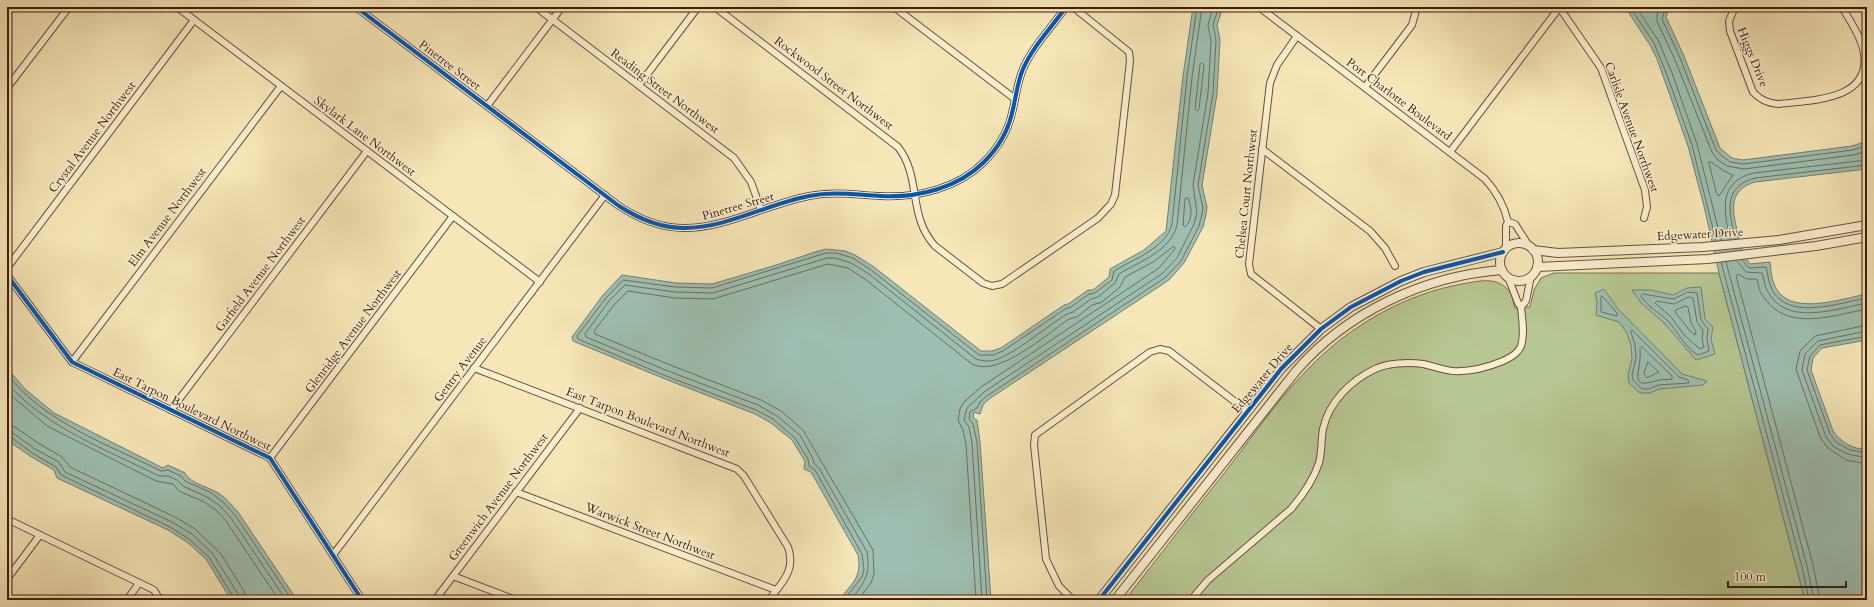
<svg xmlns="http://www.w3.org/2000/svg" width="1874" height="607" font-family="Cardo,serif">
<rect width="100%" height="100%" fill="#f7e7b8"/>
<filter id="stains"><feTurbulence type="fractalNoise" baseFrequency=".005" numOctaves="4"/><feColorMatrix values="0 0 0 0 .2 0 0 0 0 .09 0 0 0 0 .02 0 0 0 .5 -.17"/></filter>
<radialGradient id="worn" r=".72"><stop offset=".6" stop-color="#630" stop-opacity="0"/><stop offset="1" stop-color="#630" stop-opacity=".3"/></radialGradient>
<path fill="#b7c793" stroke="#7a7250" d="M1554 273H1719L1805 600H1125C1159 556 1194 511 1229 467 1256 432 1281 395 1313 364 1353 324 1406 294 1462 284 1480 281 1499 275 1511 294 1513 297 1513 304 1515 308L1530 307 1534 290 1541 278Z"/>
<g fill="#9dbfb1" stroke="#777e70">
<path d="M1193 7H1223L1217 25 1220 40 1217 94 1202 185 1207 207 1206 215 1203 227 1184 263 1169 280 989 399 983 405 980 414 974 412 973 418 977 420 980 442 991 600H839C852 583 862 578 858 555L811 472 804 469 805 461 792 440 771 423 755 414 665 379 573 341 572 337 603 295 622 275 676 283 712 284 773 266 815 252 826 249 845 251 855 255 874 267 981 351H992L1001 348 1064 305 1068 304 1088 290H1093L1109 277 1110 269 1144 250 1166 231 1183 76Z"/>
<path d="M1625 7H1670L1666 17 1684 56 1720 148 1732 158 1743 160 1852 146 1867 141V169L1755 182C1729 190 1732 208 1737 230 1740 243 1742 253 1750 264L1770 262C1771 269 1771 277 1774 284 1787 318 1840 299 1867 294V340L1822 348 1813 358 1811 370 1833 431C1841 442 1853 450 1867 449V600H1805L1719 273 1704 206 1688 146 1657 59 1650 45Z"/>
<path d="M1701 287 1705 319 1713 327 1711 339 1715 354 1696 360 1664 323 1641 303 1632 290H1651L1673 295 1687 288Z"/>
<path d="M1604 289 1618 309 1682 374 1707 381 1703 385 1659 389 1650 393H1640L1629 383 1628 375 1632 359 1631 345 1627 333 1619 322 1596 315 1597 303 1595 293Z"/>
<path d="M7 368 25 389 54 413 163 468 168 465 185 473C190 484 210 487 220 494 227 499 232 506 238 512L297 600H231L206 559 187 542 168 530 57 478 54 470 30 456 7 440Z"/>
</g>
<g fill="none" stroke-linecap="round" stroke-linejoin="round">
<g stroke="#6e6e60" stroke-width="1">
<path d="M1630 7 1654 43 1667 75 1692 145 1716 241"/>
<path d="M1636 7 1658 40 1672 73 1697 144 1721 240"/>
<path d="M1660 7 1657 15V21L1675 60 1712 152 1718 160 1727 166 1744 169 1853 155 1867 151"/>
<path d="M1666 7 1662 19 1680 58 1716 150 1722 156 1730 162 1743 164 1853 150 1867 145"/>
<path d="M1202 63 1204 65 1199 109 1197 111 1195 109 1200 65Z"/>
<path d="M1709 162H1711L1724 171 1733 175 1719 196 1717 194Z"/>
<path d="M1188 198C1192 207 1193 220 1185 227L1183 225 1185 199Z"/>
<path d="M1730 239C1724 211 1717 182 1754 173L1867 160"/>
<path d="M1735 239C1730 214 1721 187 1755 178L1867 165"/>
<path d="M1742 260 1749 268 1766 267C1768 273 1768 280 1770 285 1784 323 1838 303 1867 298"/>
<path d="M1737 261 1746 272 1762 273C1764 278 1764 283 1766 288 1784 328 1834 309 1867 303"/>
<path d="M1721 262 1802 567 1809 600"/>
<path d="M1726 262 1807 566 1814 600"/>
<path d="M1688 292 1697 293 1701 320 1708 329 1707 339 1709 351 1698 355C1685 348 1677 330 1667 320 1658 312 1647 306 1641 296L1643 294 1673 299Z"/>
<path d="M1602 296 1617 313V316L1601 312V298Z"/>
<path d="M1689 297 1693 298 1697 322 1703 330 1702 339 1704 347 1700 349 1685 336 1671 317 1655 303 1657 301 1674 304Z"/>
<path d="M1686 306 1688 307 1691 323 1696 332 1695 335 1690 331 1675 312 1676 310Z"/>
<path d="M1867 325 1815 336 1800 351 1796 369 1820 437 1828 448 1846 460 1867 464"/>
<path d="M1632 330 1679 377 1688 380 1689 383 1658 385 1649 389H1642L1633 380 1632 375 1636 358 1635 345 1631 332Z"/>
<path d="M1867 331 1818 341 1805 354 1802 370 1826 437 1834 447 1848 454 1867 458"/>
<path d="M1867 336 1820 345 1810 356 1807 370 1830 434 1837 443 1850 450 1867 453"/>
<path d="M1642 347 1672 376V379C1667 380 1661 379 1656 381 1650 382 1636 388 1638 374 1639 365 1641 358 1640 349Z"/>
<path d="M1648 362 1659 372 1647 378 1644 374Z"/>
<path d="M7 374C45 423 107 444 161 471L168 470 181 476 185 481 210 492 223 502 235 515 292 600"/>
<path d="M7 383C45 427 107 450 159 476H168L177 480 183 486 207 497 220 506 231 518 286 600"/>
<path d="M7 392 47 426 156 481 173 484 179 491 204 502 216 510 226 521 279 600"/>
<path d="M7 426 15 427 38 443 62 457 70 467 175 517 195 529 221 554 244 591 246 600"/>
<path d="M7 432 13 433 35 449 59 462 65 472 172 522 192 534 213 554 238 594 240 600"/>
<path d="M7 437H11L32 453 56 467 61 475 170 527 189 539 209 557 235 600"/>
<path d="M844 600 862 577 864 570 862 554 815 470 809 466 808 459 795 438 773 419 756 410 666 376 578 339 577 336 606 298 623 280 675 287 712 288 826 253H836L853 258 871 270 979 355H993L1003 351 1065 309 1071 307 1089 294 1095 293 1112 280 1114 271C1134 259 1166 248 1172 224L1187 77 1197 7"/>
<path d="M851 600C864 582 871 576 867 552L819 468 814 463 812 457 800 435 777 416 758 405 668 371 586 337 585 334 609 301 625 285 675 292 713 293 827 258H835L851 263 869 274 976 359C982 361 989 362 995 360 1013 355 1049 325 1067 314L1073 312 1091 299 1098 297 1115 283 1119 274C1140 261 1171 251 1177 225L1192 77 1202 7"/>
<path d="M858 600 871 583 874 574 873 550 803 430 781 411 761 400 670 365 595 334 594 331 614 305 628 291 675 298 713 299 828 264 848 268 865 279 972 364C998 378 1047 334 1069 319L1077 317 1092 305 1102 302 1120 287 1125 277 1153 262 1174 246 1175 249 1159 268 981 387 964 402 960 409 958 420 963 430 966 444 976 600"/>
<path d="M982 600 972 443 969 427 964 420 967 408 984 392 1163 273 1177 258 1194 224 1197 213 1193 185 1208 93 1211 41 1208 25 1213 7"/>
<path d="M987 600 977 442 973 424 969 419 970 412 977 408 980 402 987 396 1166 277 1181 261 1199 226 1202 214 1203 208 1198 185 1213 93 1216 40 1213 24 1219 7"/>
<path d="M1820 600 1813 565 1736 276 1738 274 1747 279H1757C1758 283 1759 288 1760 291 1783 334 1829 316 1867 309"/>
</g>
<defs>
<g id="minor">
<path d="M177 7 540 282"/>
<path d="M356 7 619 206C639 219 660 228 684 228 727 228 767 204 809 196 834 191 857 195 881 196 918 198 958 188 984 162 998 148 1008 131 1012 113 1016 98 1017 83 1023 69 1033 46 1052 27 1066 7"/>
<path d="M536 7 734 158 751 182 761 210"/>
<path d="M715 7 898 147C922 178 907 215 935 246L983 283 992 286 1002 284 1098 218 1111 204 1115 195 1130 61 1129 52 1073 7"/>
<path d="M894 7 1015 99"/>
<path d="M1259 7 1485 179C1497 192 1504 205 1508 222L1506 226V248"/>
<path d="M1559 7 1601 68 1645 190 1647 207 1644 218"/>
<path d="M1735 7 1729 21 1730 31 1753 92C1761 100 1767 103 1779 104 1810 100 1871 101 1864 54 1862 38 1850 21 1842 7"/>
<path d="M1297 36 1277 65 1270 83 1249 264 1251 274 1321 329"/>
<path d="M639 85 698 7"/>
<path d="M1365 87 1412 25 1417 7"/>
<path d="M7 88 69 7"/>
<path d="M487 106 562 7"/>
<path d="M1262 149 1370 231 1385 248 1395 266"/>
<path d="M1450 152 1559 8"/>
<path d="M1508 222 1515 224 1529 246"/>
<path d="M7 268 194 20"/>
<path d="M7 275 72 362 270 458 362 600"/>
<path d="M1508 277 1518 303 1521 307 1526 301 1531 276"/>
<path d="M72 362 281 86"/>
<path d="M474 368 737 469 744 476 788 547C796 571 782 582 769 600"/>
<path d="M171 410 367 151"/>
<path d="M270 458 453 216"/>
<path d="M516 492 776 590"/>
<path d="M7 519 154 590 160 600"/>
<path d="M333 555 605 195"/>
<path d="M453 576 516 600"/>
<path d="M7 579 40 535"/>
<path d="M127 600 139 583"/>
<path d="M435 600 580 408"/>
<path d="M1073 600 1059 586 1046 559 1034 445 1035 435 1150 352 1160 349 1169 351 1247 411"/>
<path d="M1191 600 1208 580 1291 509C1303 495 1313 481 1319 463 1322 452 1321 440 1323 429 1329 402 1350 381 1375 369 1388 363 1408 362 1423 364 1433 366 1443 370 1453 371 1471 372 1486 368 1503 361 1510 358 1518 354 1521 346 1525 333 1522 320 1521 307"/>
</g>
<g id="tertiary">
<circle cx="1519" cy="262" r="19"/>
<path d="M1533 250 1558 253 1703 247 1779 240 1867 225"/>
<path d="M1537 267 1708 259 1816 246 1867 237"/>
<path d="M1099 600 1281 369 1321 329 1351 307 1401 281 1424 272 1503 252"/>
<path d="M1115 600 1296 371C1347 312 1424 276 1502 270"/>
</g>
</defs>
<use href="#minor" stroke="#6c4f38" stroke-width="8"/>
<use href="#tertiary" stroke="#6c4f38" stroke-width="10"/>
<use href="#minor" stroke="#faefd1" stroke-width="6"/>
<use href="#tertiary" stroke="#faefd1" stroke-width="8"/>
<defs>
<g id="cycleway">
<path d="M356 7 619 206C639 219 660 228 684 228 727 228 767 204 809 196 834 191 857 195 881 196 918 198 958 188 984 162 998 148 1008 131 1012 113 1016 98 1017 83 1023 69 1033 46 1052 27 1066 7"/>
<path d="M7 275 72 362 270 458 362 600"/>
<path d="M1099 600 1281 369 1321 329 1351 307 1401 281 1424 272 1503 252"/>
</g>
</defs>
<use href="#cycleway" stroke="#faefd1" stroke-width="6"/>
<use href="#cycleway" stroke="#0057b8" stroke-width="4"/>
</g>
<g text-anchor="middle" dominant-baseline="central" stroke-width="3" stroke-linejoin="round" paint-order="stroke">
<g font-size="12" fill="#3e1c0e" stroke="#faefd1">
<text transform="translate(1753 57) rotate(68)">Higgs Drive</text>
<text transform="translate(450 65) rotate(37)">Pinetree Street</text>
<text transform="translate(834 83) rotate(37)">Rockwood Street Northwest</text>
<text transform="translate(665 91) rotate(37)">Reading Street Northwest</text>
<text transform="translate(1399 99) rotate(37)">Port Charlotte Boulevard</text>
<text transform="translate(1632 127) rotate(70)">Carlisle Avenue Northwest</text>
<text transform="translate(365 136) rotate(37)">Skylark Lane Northwest</text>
<text transform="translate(92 137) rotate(-53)">Crystal Avenue Northwest</text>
<text transform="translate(1246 194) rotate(-84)">Chelsea Court Northwest</text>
<text transform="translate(738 206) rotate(-16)">Pinetree Street</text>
<text transform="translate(167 217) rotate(-53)">Elm Avenue Northwest</text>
<text transform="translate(1700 234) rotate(-3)">Edgewater Drive</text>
<text transform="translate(260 274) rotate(-53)">Garfield Avenue Northwest</text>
<text transform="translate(353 331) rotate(-53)">Glenridge Avenue Northwest</text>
<text transform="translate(460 369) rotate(-53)">Gentry Avenue</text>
<text transform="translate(1262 378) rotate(-50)">Edgewater Drive</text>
<text transform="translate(192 409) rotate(26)">East Tarpon Boulevard Northwest</text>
<text transform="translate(648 422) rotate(21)">East Tarpon Boulevard Northwest</text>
<text transform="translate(498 497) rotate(-53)">Greenwich Avenue Northwest</text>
<text transform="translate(650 531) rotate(21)">Warwick Street Northwest</text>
</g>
</g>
<rect width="1874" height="607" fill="none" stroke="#f7e7b8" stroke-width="24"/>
<rect x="8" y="8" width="1858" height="591" fill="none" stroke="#3e1c0e" stroke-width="2"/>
<rect x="12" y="12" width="1850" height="583" fill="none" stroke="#3e1c0e"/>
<path d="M1728 581v6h118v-6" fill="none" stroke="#3e1c0e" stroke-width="2"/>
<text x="1734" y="581" font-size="12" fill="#3e1c0e" stroke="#faefd1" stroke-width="3" paint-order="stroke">100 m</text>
<rect width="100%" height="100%" filter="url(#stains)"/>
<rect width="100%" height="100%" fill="url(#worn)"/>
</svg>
